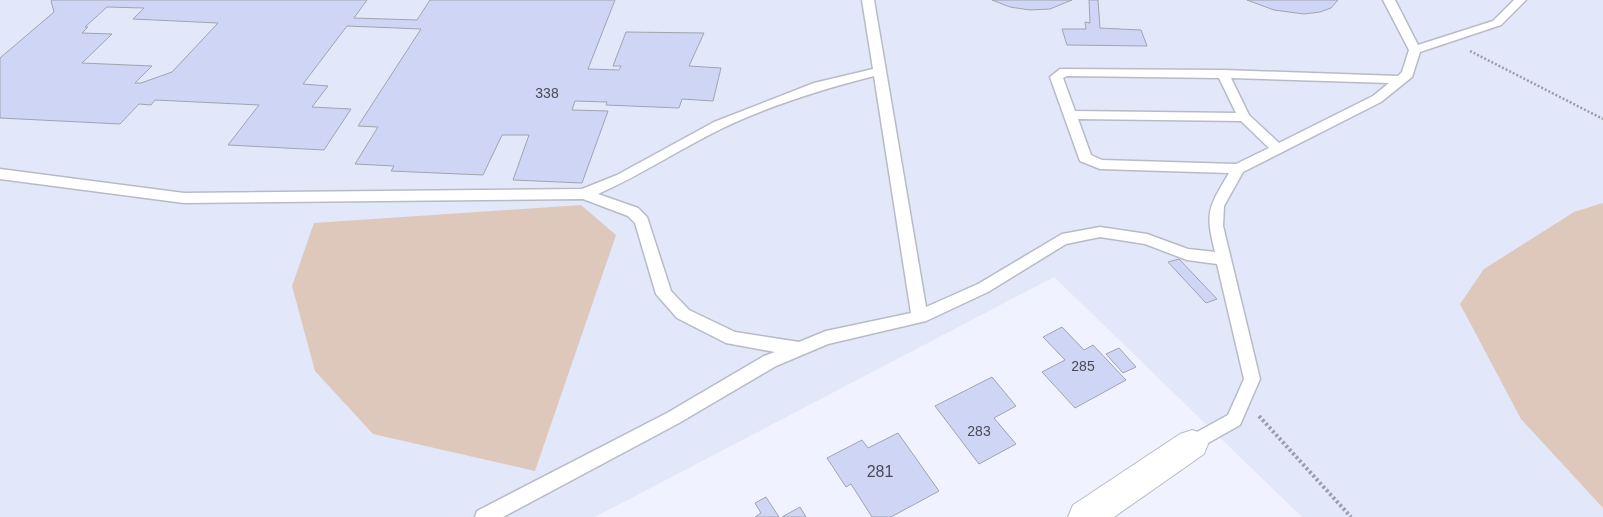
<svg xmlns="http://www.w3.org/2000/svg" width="1603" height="517" font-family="Helvetica,sans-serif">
<rect width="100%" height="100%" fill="#f0f2ff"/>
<path fill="#e3e7fa" d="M0 0H1603V517H1302L1054 277 595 517H0Z"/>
<g fill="#ddc8bb">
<path d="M1603 203V508L1521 419 1460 304 1484 269 1574 212Z"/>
<path d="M581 205 616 235 535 471 373 434 315 371 292 286 314 223Z"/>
</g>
<g fill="#cfd5f4" stroke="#a1a4af" fill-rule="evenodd">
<path d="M52 0H367L354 18 417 20 430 0H615L588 69 619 70 621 66H613L626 32 704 33 689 66 721 68 713 101 682 99 679 108 606 105 607 102 575 101 572 110 608 111 582 183 513 180 529 135H502L483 175 391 171 394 166 355 164 378 127 358 126 421 29 347 26 303 84 328 86 312 107 351 109 324 150 228 145 259 105 155 100 151 105 139 104 120 124 0 118V58L54 12 51 1ZM107 7 144 8 133 19 218 23 172 72 141 83H135L152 66 82 63 112 34 82 33 88 27H85Z"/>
<path d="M992 0H1072L1050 9 1030 10 1010 7Z"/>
<path d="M1089 0H1098L1100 28 1141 30 1147 46 1067 45 1062 29H1086L1085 22 1090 23Z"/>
<path d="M1247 0H1338L1331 8 1320 12 1304 14 1274 10Z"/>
<path d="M1179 259 1217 299 1206 303 1168 262Z"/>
<path d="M1062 327 1084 350 1093 345 1126 380 1075 408 1042 372 1065 360 1043 337Z"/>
<path d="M1119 348 1136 367 1123 373 1106 354Z"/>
<path d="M992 377 1016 406 994 418 1016 444 979 464 935 406Z"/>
<path d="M898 433 939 491 891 517H872L851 484 846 487 827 458 862 440 868 448Z"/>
<path d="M766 497 779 517H755L761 513 755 503Z"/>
<path d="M800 507 806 517H782Z"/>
</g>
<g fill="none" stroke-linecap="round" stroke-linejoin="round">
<defs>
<path id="service" d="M862 0H874L926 307 978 284 1062 234 1100 227 1147 234 1188 249 1215 252C1205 211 1208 209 1229 173L1100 169 1080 161 1050 77 1060 69 1223 70 1398 76 1402 72 1409 50 1383 0H1395L1418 45 1493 21 1514 0H1526L1501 25 1420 52 1412 77 1381 102 1243 172 1224 206 1223 226 1260 379 1240 425 1192 452 1186 450 1183 444 1186 438 1228 415 1244 379 1217 264 1187 260 1145 244 1100 237 1066 244 988 292 926 321 828 344 776 366 679 423 503 517H475L477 511 667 413 764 356 775 352 726 343 677 318 656 294 635 223 628 216 583 199 184 203 0 179V169L184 193 582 189 617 175 714 122 814 83 873 69ZM874 76 911 313 826 331 799 342 735 332 689 310 671 291 647 217 638 208 598 194C641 175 680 149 723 128 771 105 823 89 874 76ZM1067 76 1219 78 1236 113 1075 111 1063 78ZM1231 78 1389 83 1373 96 1279 143 1249 115ZM1078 119 1241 121 1269 148 1236 164 1102 160 1091 155Z"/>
<path id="minor" d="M1192 430 1204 434 1208 444 1204 454 1114 517H1068L1073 505 1180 434Z"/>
</defs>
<use href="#service" stroke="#b8bbc6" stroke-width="3"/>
<use href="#minor" stroke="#b8bbc6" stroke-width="2"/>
<path stroke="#9b9ca6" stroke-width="2.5" stroke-dasharray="2 2" stroke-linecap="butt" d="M1470 51 1603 119"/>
<path stroke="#9b9ca6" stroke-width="4" stroke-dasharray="2.5 2.5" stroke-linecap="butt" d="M1259 416 1351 517"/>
<use href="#service" fill="#fff" fill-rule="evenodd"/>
<use href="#minor" fill="#fff" fill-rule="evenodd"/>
</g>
<g text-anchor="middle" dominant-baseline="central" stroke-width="4" stroke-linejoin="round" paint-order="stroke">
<g font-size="14" fill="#4a4b56">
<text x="547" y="93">338</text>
<text x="1083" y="366">285</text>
<text x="979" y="431">283</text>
</g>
<g font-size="16" fill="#4a4b56">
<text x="880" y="471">281</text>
</g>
</g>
</svg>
